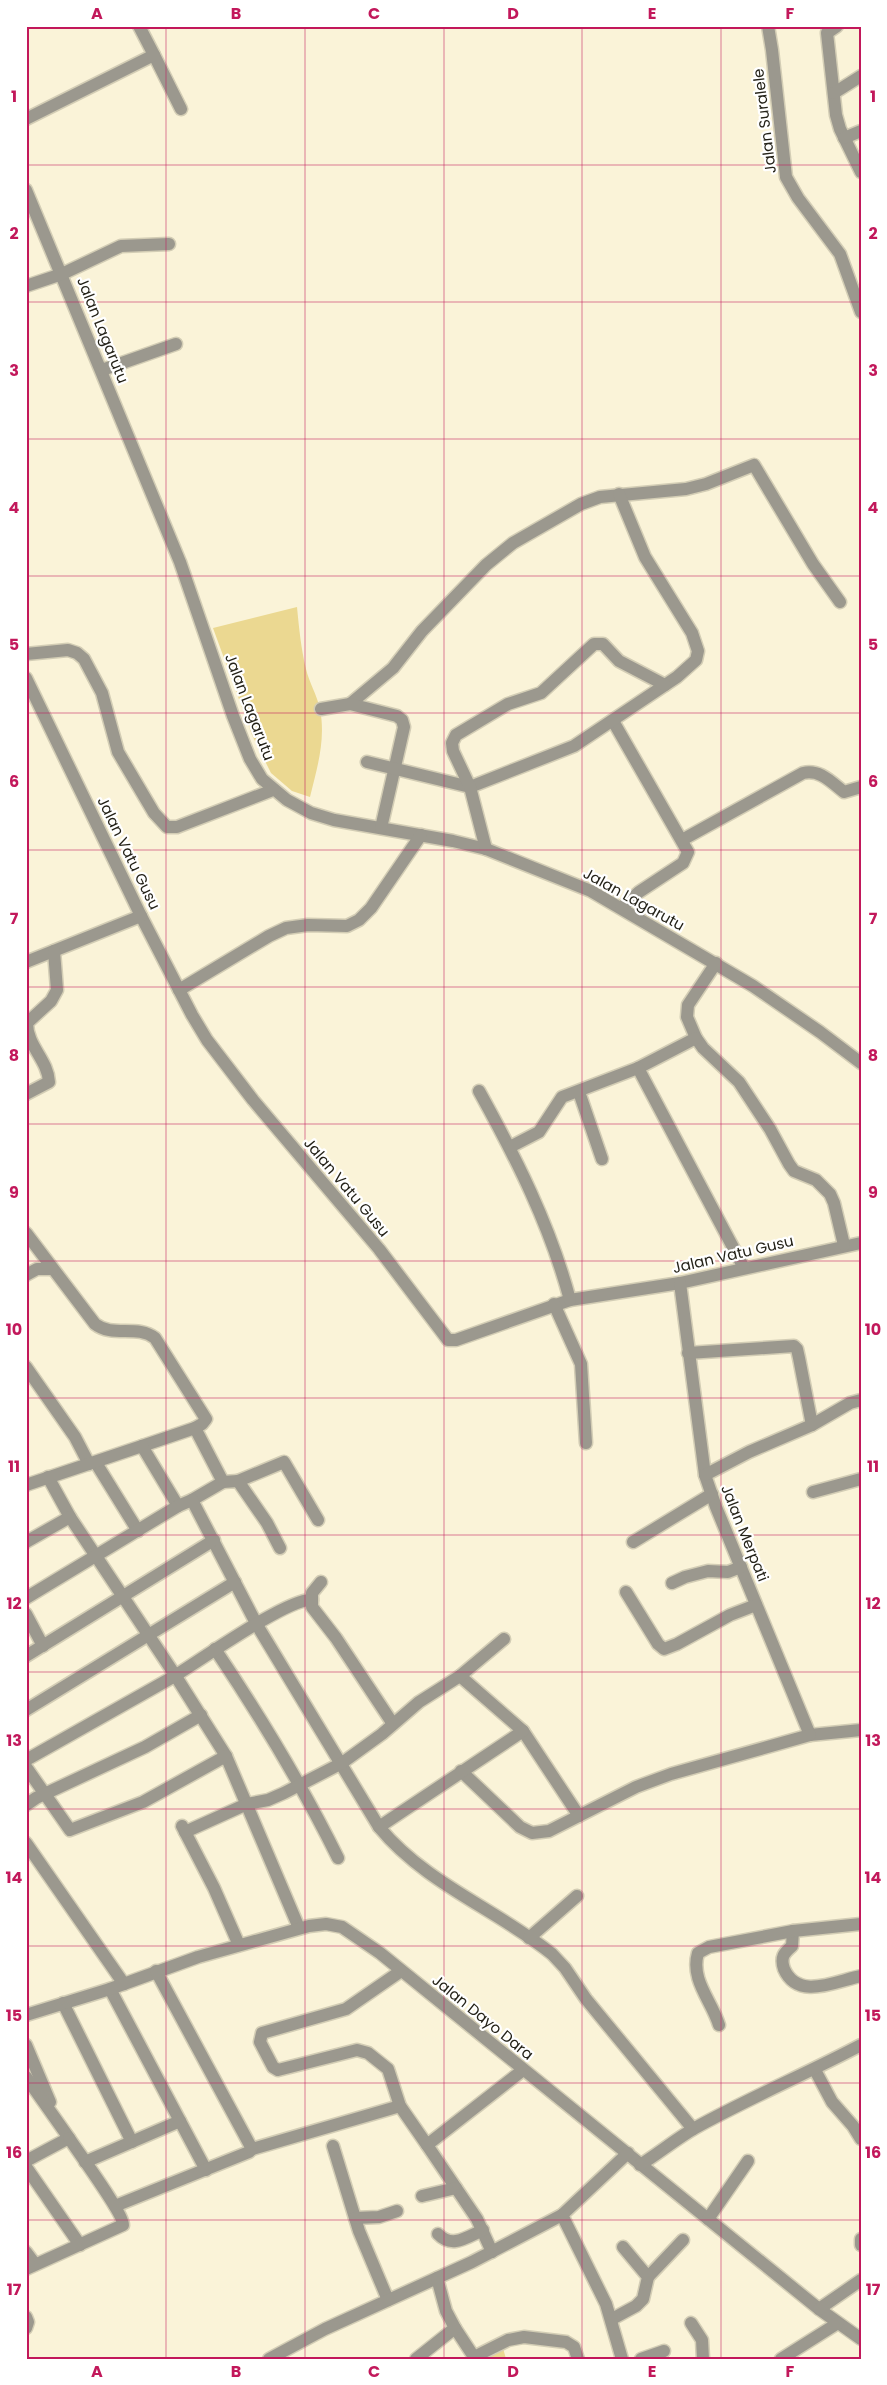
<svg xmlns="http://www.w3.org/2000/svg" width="887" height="2385" font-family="Poppins,sans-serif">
<rect width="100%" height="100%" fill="#faf3d8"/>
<g fill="#ebd891">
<path d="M297 607C299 628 301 648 306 669 309 682 317 695 320 709 326 740 317 768 310 797L292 791 271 773 252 735 213 628Z"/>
<path d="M503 2348 506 2359H463L475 2352Z"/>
</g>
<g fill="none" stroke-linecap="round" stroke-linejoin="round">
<defs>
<g id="minor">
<path d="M768 26 772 50 786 177 798 198 840 254 861 312"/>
<path d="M837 26 827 33 836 115 840 129 861 172"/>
<path d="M154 55 181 109"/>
<path d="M834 93 861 76"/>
<path d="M26 119 154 55 139 26"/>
<path d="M844 138 861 131"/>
<path d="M26 190 180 562 233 716 250 759 262 779 287 800 311 813 334 820 453 841 486 849 591 891 753 986 820 1032 861 1063"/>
<path d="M26 286 62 274 121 246 169 244"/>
<path d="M102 370 176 344"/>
<path d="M26 654 68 650 77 653 84 659 102 693 118 752 154 813 167 827H177L273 790"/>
<path d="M26 678 141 916 192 1015 207 1040 253 1100 379 1249 448 1340H456L570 1300 680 1283 861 1243"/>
<path d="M350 704 393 668 422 631 486 565 513 543 581 504 600 497 686 489 706 484 754 465 813 564 840 602"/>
<path d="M321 709 350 704 397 716 402 720 404 727 381 828"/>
<path d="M613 721 688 852 683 863 639 892 621 908"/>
<path d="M367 762 470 787 574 746 677 677 696 660 698 651 692 633 645 557 619 494"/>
<path d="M682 840 803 773C820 769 831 782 844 792L861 787"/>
<path d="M486 849 470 787 453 751 452 743 456 735 508 704 541 693 594 644H603L619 661 665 685"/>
<path d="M26 962 141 916"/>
<path d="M716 963 688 1005 687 1017 696 1038 703 1048 739 1082 770 1129 789 1164 794 1171 816 1180 830 1194 834 1203 844 1245"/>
<path d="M179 990 269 936 286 928 308 925 347 926 359 920 371 908 421 835"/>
<path d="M638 1068 696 1038"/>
<path d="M479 1091C516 1158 550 1225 570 1300"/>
<path d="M579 1092 602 1159"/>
<path d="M26 1094 49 1082C48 1060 27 1046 27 1023L51 1001 57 990 54 951"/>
<path d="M510 1147 539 1132 562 1097 638 1068 744 1268"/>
<path d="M26 1233 95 1324C113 1338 137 1324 155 1338L206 1419 202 1424 195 1428 142 1446"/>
<path d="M26 1275 37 1269H52"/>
<path d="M680 1283 705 1475 716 1507 810 1735 861 1730"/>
<path d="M554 1304 581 1364 586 1443"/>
<path d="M688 1353 794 1346 797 1349 799 1358 812 1425"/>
<path d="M26 1367 75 1437 89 1464"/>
<path d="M195 1428 223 1482"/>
<path d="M96 1463 138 1531"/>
<path d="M705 1475 749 1452 812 1425 850 1403 861 1400"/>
<path d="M48 1477 70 1517 175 1675 226 1756 299 1928"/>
<path d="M238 1481 284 1462 318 1520"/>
<path d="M26 1485 142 1446 178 1506"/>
<path d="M813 1492 861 1479"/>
<path d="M192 1500 223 1482 238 1481 267 1523 280 1548"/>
<path d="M26 1542 70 1517"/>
<path d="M633 1542 712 1494"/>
<path d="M321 1582 312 1593V1607L336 1638 393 1724"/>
<path d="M672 1583 685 1577 708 1571 728 1572 741 1567"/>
<path d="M626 1592 658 1644 664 1649 677 1644 730 1615 756 1605"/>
<path d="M26 1598 178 1506 192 1500 257 1625 379 1827C426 1884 496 1909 552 1954L565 1968 586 1999 693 2129"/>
<path d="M26 1614 43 1646"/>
<path d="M215 1649C260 1716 302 1785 338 1858"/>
<path d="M26 1656 214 1540"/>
<path d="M460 1676 523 1731 579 1816"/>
<path d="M26 1710 235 1582"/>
<path d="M26 1760C75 1732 124 1705 173 1677 198 1662 289 1597 312 1600"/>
<path d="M26 1767 70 1830 143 1802 226 1756"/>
<path d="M461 1771 520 1827 532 1833 549 1831 636 1787 671 1774 810 1735"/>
<path d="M26 1805 36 1798 145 1747 201 1715"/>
<path d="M182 1826 214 1888 239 1945"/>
<path d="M379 1827 523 1731"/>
<path d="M185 1832 247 1804 268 1800 284 1793 342 1763 382 1734 419 1702 460 1676 504 1639"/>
<path d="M26 1843 124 1984"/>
<path d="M793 1931 792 1946C784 1953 780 1957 784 1969 798 2001 836 1981 861 1976"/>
<path d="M529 1938 577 1896"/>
<path d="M401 1971 346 2009 262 2033 260 2042 273 2067 278 2070 357 2050 368 2053 388 2069 400 2106 427 2145 523 2070"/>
<path d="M110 1989 206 2170"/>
<path d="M63 2003 132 2142"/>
<path d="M26 2015 110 1989 198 1957 309 1926 326 1924 342 1927 380 1953 819 2309 861 2339"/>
<path d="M719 2025C712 2001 690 1980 698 1953L709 1947 793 1931 861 1924"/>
<path d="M26 2045 50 2102"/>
<path d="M815 2070 832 2102 853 2126 861 2139"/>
<path d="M26 2077 69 2138 26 2161"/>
<path d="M427 2145 477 2219 492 2252"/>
<path d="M333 2146 359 2231 388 2300"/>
<path d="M252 2149 400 2106"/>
<path d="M85 2162 180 2121"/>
<path d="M640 2165C659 2153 676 2139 695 2128 749 2098 806 2074 861 2045"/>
<path d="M26 2167 80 2245"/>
<path d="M422 2196 456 2188"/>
<path d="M115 2206 249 2152 252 2149 156 1971"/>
<path d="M562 2215 606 2304 622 2359"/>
<path d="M355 2218 379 2217 397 2211"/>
<path d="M708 2219 748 2161"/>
<path d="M438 2234C452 2249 467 2237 483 2230"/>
<path d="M861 2239V2245"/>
<path d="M26 2252 35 2264"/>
<path d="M26 2269 123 2225C124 2214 78 2152 69 2138"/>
<path d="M648 2277 683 2240"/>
<path d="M819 2309 861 2280"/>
<path d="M26 2317 28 2322 26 2328"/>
<path d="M612 2319 636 2306 643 2299 648 2277 623 2247"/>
<path d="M691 2323 702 2340 703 2359"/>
<path d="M455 2328 474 2357 508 2340 524 2337 566 2342 574 2347 578 2359"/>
<path d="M269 2359 325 2329 472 2262 562 2215 628 2153"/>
<path d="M416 2359 455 2328 446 2311 437 2278"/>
<path d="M641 2359 664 2351"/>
<path d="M781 2359 838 2323"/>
</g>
</defs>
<use href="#minor" stroke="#d3cdb5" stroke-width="15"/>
<use href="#minor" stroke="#9b988e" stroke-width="12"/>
</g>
<path fill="none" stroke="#c2185b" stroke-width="1" stroke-opacity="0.55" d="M166 26V2359M305 26V2359M444 26V2359M582 26V2359M721 26V2359M26 165H861M26 302H861M26 439H861M26 576H861M26 713H861M26 850H861M26 987H861M26 1124H861M26 1261H861M26 1398H861M26 1535H861M26 1672H861M26 1809H861M26 1946H861M26 2083H861M26 2220H861"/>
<g text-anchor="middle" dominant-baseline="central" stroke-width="4.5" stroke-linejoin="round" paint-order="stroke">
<g font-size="15" fill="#242218" stroke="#fff">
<text transform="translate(764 121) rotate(-97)">Jalan Suralele</text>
<text transform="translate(103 330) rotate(68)">Jalan Lagarutu</text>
<text transform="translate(250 707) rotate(69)">Jalan Lagarutu</text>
<text transform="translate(129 853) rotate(64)">Jalan Vatu Gusu</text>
<text transform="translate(634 899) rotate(29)">Jalan Lagarutu</text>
<text transform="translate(347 1187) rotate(50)">Jalan Vatu Gusu</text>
<text transform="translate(733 1254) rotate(-13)">Jalan Vatu Gusu</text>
<text transform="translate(745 1533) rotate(68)">Jalan Merpati</text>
<text transform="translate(483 2017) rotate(39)">Jalan Dayo Dara</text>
</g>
</g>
<rect width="887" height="2385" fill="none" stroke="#ffffff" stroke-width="55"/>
<rect x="28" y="28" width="832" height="2330" fill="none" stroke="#c2185b" stroke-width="2"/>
<g font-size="16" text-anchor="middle" font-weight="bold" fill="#c2185b">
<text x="97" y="19">A</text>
<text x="236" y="19">B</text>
<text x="374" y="19">C</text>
<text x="513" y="19">D</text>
<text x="652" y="19">E</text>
<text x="790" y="19">F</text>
<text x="14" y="102">1</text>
<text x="873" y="102">1</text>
<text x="14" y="239">2</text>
<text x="873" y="239">2</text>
<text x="14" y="376">3</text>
<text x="873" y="376">3</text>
<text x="14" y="513">4</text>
<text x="873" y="513">4</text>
<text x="14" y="650">5</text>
<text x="873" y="650">5</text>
<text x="14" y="787">6</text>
<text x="873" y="787">6</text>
<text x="14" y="924">7</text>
<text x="873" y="924">7</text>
<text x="14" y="1061">8</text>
<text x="873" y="1061">8</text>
<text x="14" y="1198">9</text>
<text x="873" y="1198">9</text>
<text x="14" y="1335">10</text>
<text x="873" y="1335">10</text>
<text x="14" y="1472">11</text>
<text x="873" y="1472">11</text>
<text x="14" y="1609">12</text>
<text x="873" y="1609">12</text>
<text x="14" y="1746">13</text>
<text x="873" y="1746">13</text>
<text x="14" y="1883">14</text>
<text x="873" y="1883">14</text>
<text x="14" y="2021">15</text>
<text x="873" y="2021">15</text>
<text x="14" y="2158">16</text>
<text x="873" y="2158">16</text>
<text x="14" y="2295">17</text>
<text x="873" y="2295">17</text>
<text x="97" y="2377">A</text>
<text x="236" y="2377">B</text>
<text x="374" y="2377">C</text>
<text x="513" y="2377">D</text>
<text x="652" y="2377">E</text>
<text x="790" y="2377">F</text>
</g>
</svg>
